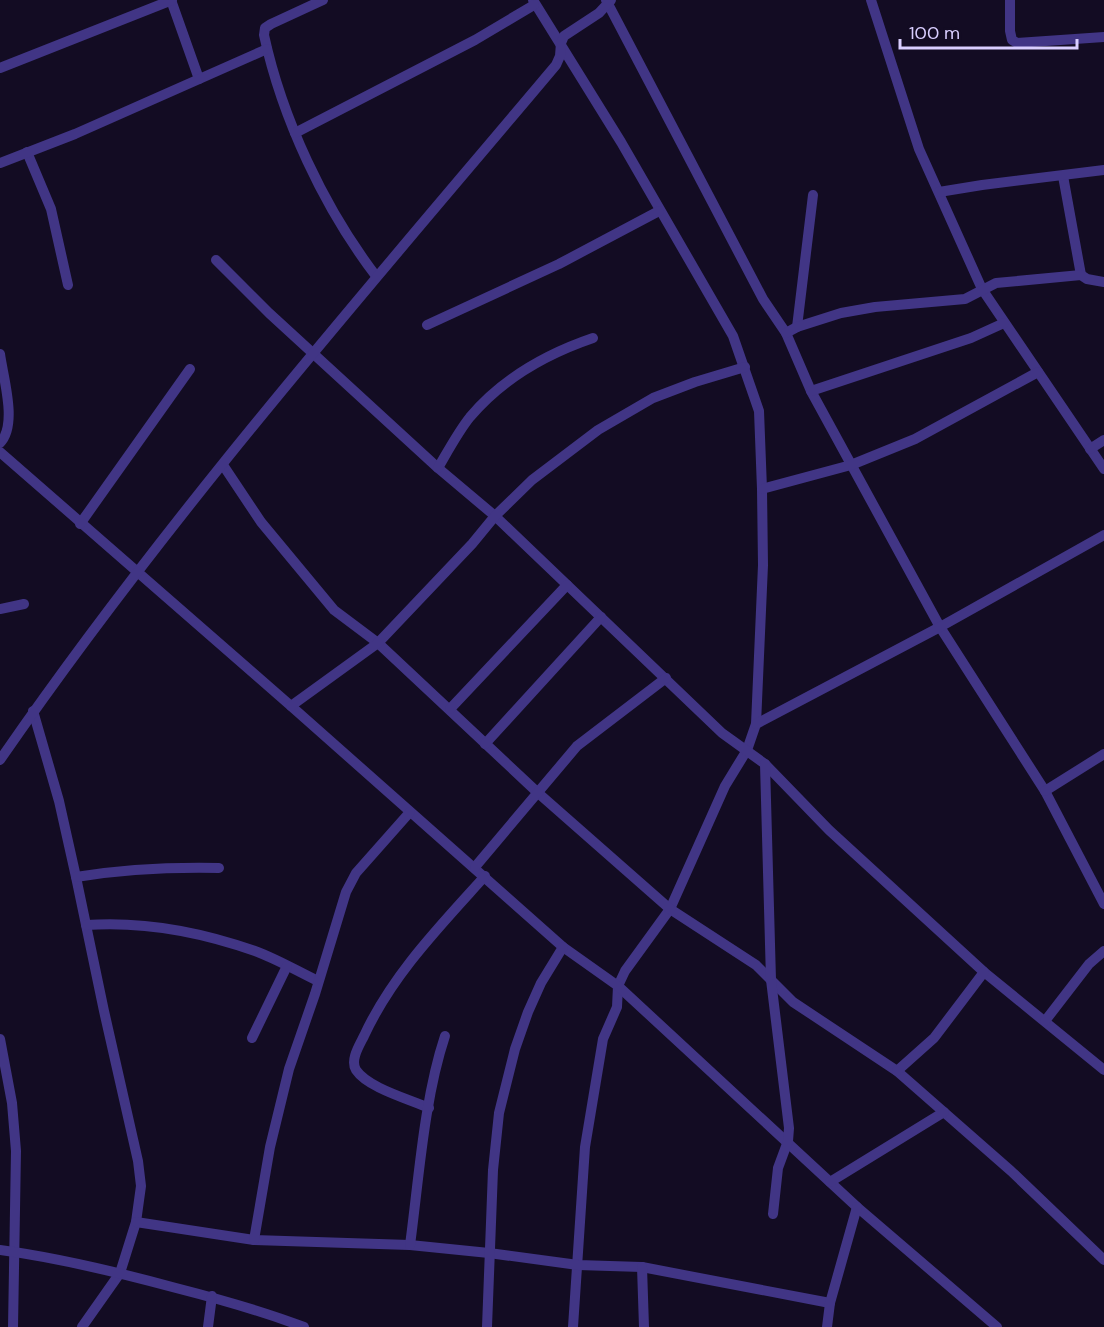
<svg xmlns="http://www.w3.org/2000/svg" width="1104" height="1327" font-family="'DM Sans',sans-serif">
<rect width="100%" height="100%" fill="#130c23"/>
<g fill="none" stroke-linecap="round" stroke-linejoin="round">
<g stroke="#413585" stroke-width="10">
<path d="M171 0 199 79"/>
<path d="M323 0 271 24 265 28 264 35C282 118 324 208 376 276"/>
<path d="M533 0 621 142 733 336 759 411 762 489 763 565 756 724 747 750 725 786 670 909 625 971 618 986 617 1007 603 1039 585 1147 573 1327"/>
<path d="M606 0 763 299 786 333 811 391 940 627 1045 791 1104 904"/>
<path d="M871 0 919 149 982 289 1104 469"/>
<path d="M1010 0V31L1012 40 1017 43 1104 37"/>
<path d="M0 68 172 0"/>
<path d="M295 133 475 40 534 5"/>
<path d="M27 152 51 209 68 285"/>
<path d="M0 163 75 134 267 49"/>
<path d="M1063 176 1081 275"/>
<path d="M939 192 982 185 1104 170"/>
<path d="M216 260 269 313 438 468 495 516 722 733 765 764 829 830 984 972 1104 1070"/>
<path d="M427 325 559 264 659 211"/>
<path d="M797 327 813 195"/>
<path d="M786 333 797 327 841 313 875 307 965 299 996 283 1081 275 1087 279 1104 282"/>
<path d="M0 354C3 377 18 425 0 443"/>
<path d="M811 391 971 338 1004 323"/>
<path d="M1090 449 1104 440"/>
<path d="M0 452 291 706 563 947 618 986 857 1207 997 1327"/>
<path d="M223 465 261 522 334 610 378 643 537 792 670 909 756 965 793 1002 897 1071 1011 1171 1104 1260"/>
<path d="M438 468C448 451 458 432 470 417 503 378 546 354 593 338"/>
<path d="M762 489 851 465 915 439 1038 372"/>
<path d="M80 524 190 369"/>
<path d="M0 609 24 604"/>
<path d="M291 706 378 643 472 544 495 516 532 480 598 430 653 398 695 382 745 367"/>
<path d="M450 709 567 585"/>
<path d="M33 711 59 801 76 877 104 1011 138 1161 141 1186 136 1222 120 1273 82 1327"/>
<path d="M756 724 940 627 1104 535"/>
<path d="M485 744 601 617"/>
<path d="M0 760C169 515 365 292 556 65L560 56 561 43 564 36 599 13 611 0"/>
<path d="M765 764 771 980 789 1128 788 1141 778 1168 773 1214"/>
<path d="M1045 791 1104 754"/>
<path d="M475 867 577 746 666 678"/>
<path d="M76 877C125 869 169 867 219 868"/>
<path d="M86 925C143 921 201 932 255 951 277 959 297 971 318 981"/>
<path d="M1045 1021 1089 964 1104 951"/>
<path d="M252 1038 287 966"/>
<path d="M0 1039 12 1103 16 1151 13 1327"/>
<path d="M897 1071 934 1038 984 972"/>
<path d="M429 1108C409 1099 368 1088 356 1070 350 1060 359 1046 364 1036 392 975 440 926 485 876"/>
<path d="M830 1182 944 1112"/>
<path d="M136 1222 254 1240 410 1245 489 1253 578 1265 642 1267 830 1303"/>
<path d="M254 1240 270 1147 289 1069 315 994 346 892 356 873 410 812"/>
<path d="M410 1245C419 1178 424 1099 445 1036"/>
<path d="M0 1250C60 1258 117 1272 176 1288 219 1299 262 1311 304 1327"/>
<path d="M642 1267 644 1327"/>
<path d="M208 1327 212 1296"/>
<path d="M487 1327 493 1170 499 1113 515 1049 528 1012 541 983 563 947"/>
<path d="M827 1327 830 1303 857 1207"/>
</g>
</g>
<path d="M900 39v9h177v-9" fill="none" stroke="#d9ceff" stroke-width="3"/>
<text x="909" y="39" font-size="18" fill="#d9ceff" stroke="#130c23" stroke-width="4.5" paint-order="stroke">100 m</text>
</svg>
